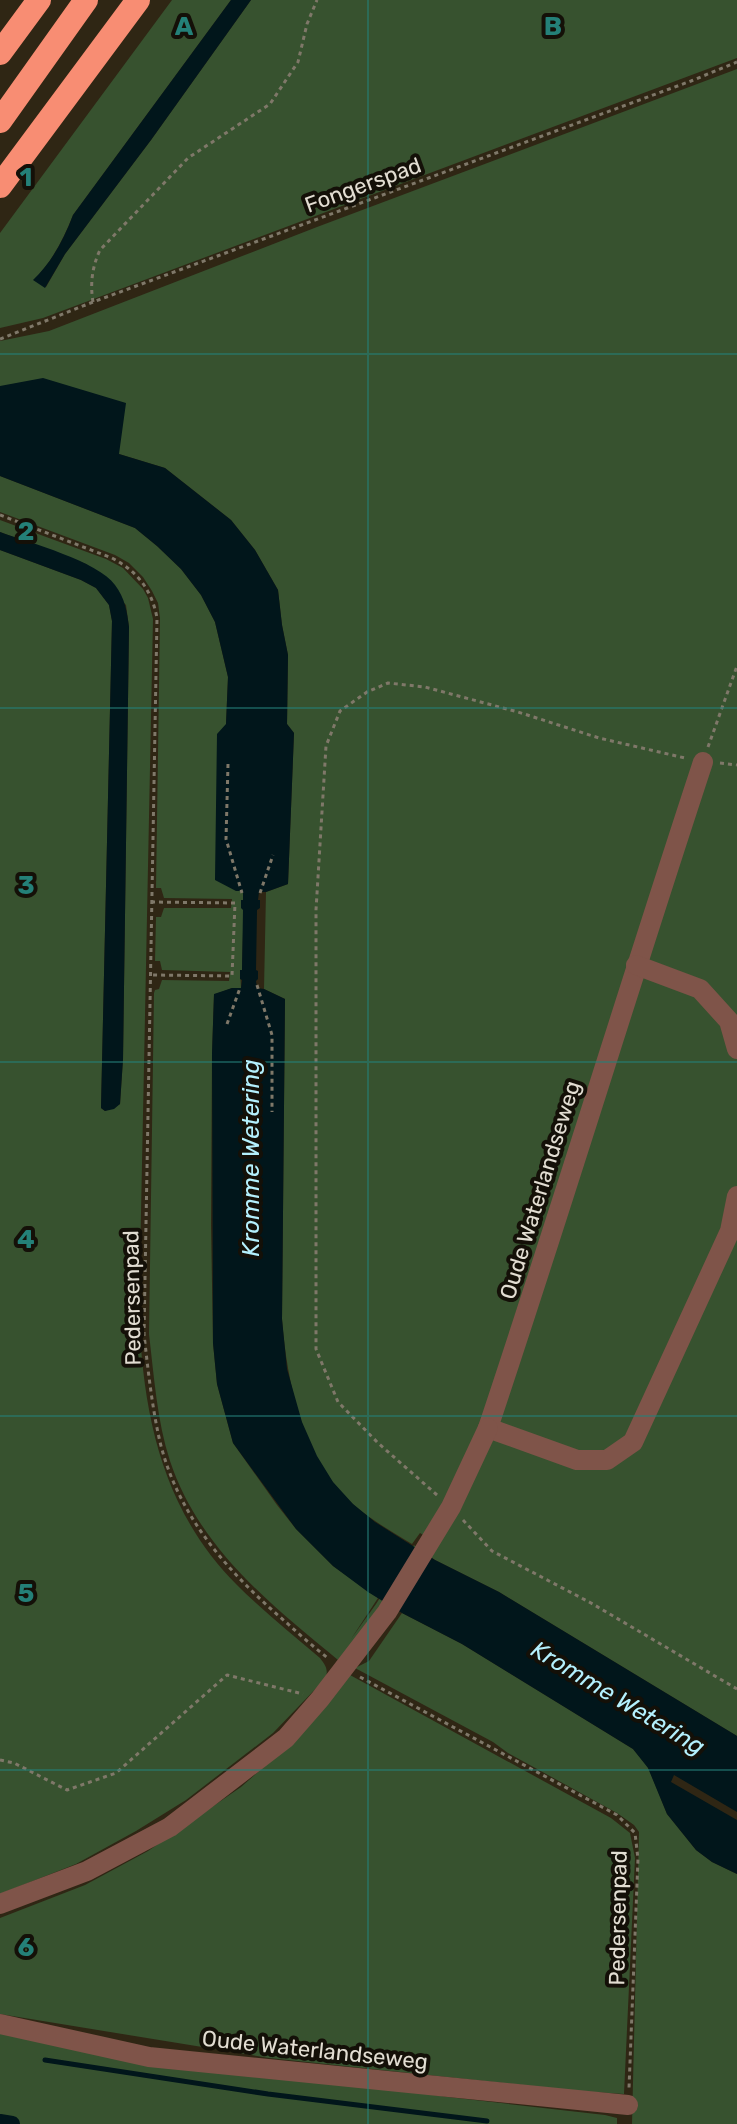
<svg xmlns="http://www.w3.org/2000/svg" width="737" height="2124" font-family="Rubik,sans-serif">
<rect width="100%" height="100%" fill="#2f2614"/>
<g fill="#37522f">
<path d="M172 0H231L73 215C64 238 52 262 34 280L46 287 65 254 151 140 251 0H737V58L43 318 0 328V233Z"/>
<path d="M737 69V1736L499 1592 435 1560 418 1548 363 1631 338 1660C270 1604 199 1548 170 1461 157 1421 154 1376 149 1334L154 993 155 990 159 989 162 980 229 981 230 972 162 970 160 961H155L156 917H161L164 908H231L232 899 164 898 161 888H156L160 618 158 603 152 591 143 577 129 563 115 555 0 512V476L135 528 157 546 181 569 201 595 215 622 228 677 226 724 244 895 242 970H240L241 988H232L214 995 212 1054 211 1225 213 1343 217 1384 233 1443 277 1505 296 1529 333 1566 378 1598 351 1639 376 1604 414 1545 417 1548 425 1536 420 1533 412 1544C392 1532 373 1521 355 1506 303 1461 287 1384 282 1319L285 999 264 989 266 892 288 884 294 733 287 724 288 655 282 625 278 590 255 550 231 520 165 468 119 454 5 386H0V341L49 331 317 227Z"/>
<path d="M0 520 106 559 123 568 143 589 148 598 153 619 139 1313C143 1415 162 1510 237 1585 263 1611 292 1634 320 1658 326 1666 328 1669 326 1678L273 1733 186 1800 136 1831 76 1864 0 1894V550L81 580 96 588 109 605 112 621 101 1108 105 1111 120 1104 123 1059 129 627 126 605 86 564 0 532Z"/>
<path d="M402 1613 462 1644 633 1749 648 1767 667 1814 696 1850 712 1862 737 1874V2124H632L639 1832 634 1825 617 1813 508 1753 493 1742 355 1668 369 1661Z"/>
<path d="M350 1675 611 1818 630 1833 635 1858 624 2094 578 2091 269 2058 0 2014V1918L85 1885 148 1851 241 1787 290 1744Z"/>
<path d="M0 2031 448 2097 605 2115 617 2118V2124H0Z"/>
</g>
<g fill="#01161b">
<path d="M231 0H251L151 140 65 254 45 288 33 280C52 262 64 239 73 215Z"/>
<path d="M43 378 126 403 119 454 165 468 231 520 255 550 278 590 282 625 288 655 287 724 294 733 288 884 266 892H259L258 900H260V908L257 910 256 970 258 971V979L256 981 257 988 264 989 285 999 282 1319 287 1369 302 1422 317 1456 333 1482 353 1504 375 1522 435 1560 499 1592 737 1736V1812L674 1775 671 1782 737 1820V1874L712 1862 696 1850 667 1814 648 1768 633 1749 462 1644 402 1613 368 1592 333 1566 296 1529 233 1443 217 1384 213 1343 212 1054 214 994 232 988H241L242 980 240 979V970H242L243 910 241 908V900H243V891H236L215 880 217 734 226 724 228 677 215 622 201 595 181 569 157 546 135 528 0 476V386Z"/>
<path d="M0 532C30 543 98 561 115 585 125 598 127 612 129 627L123 1059 120 1104 114 1109 105 1111 101 1108 112 621 109 605 96 588 81 580 0 550Z"/>
</g>
<g fill="none" stroke-linecap="round" stroke-linejoin="round">
<path stroke="#01161b" stroke-width="5" d="M45 2060 268 2094 487 2121"/>
<path stroke="#01161b" stroke-width="16" d="M0 2122 12 2124"/>
<g stroke="#7f7869" stroke-width="3" stroke-dasharray="4 4" stroke-linecap="butt">
<path d="M93 302C90 284 92 267 100 250L188 158 270 104 298 62 307 24 317 0"/>
<path d="M0 339 93 302 691 81 737 62"/>
<path d="M0 515 112 558C137 571 152 590 157 618L144 1334C148 1370 152 1407 160 1442 179 1519 230 1574 288 1624 301 1636 315 1648 329 1659"/>
<path d="M708 747 737 666"/>
<path d="M720 763 737 765"/>
<path d="M228 764 226 839 242 893"/>
<path d="M260 893 273 855"/>
<path d="M151 902 235 903 232 976 152 975"/>
<path d="M257 985 272 1035V1112"/>
<path d="M227 1024 240 988"/>
<path d="M437 1495 378 1443 338 1402 316 1349V910L326 746 340 711 367 692 388 683 425 687 518 712 599 738 685 758"/>
<path d="M463 1520 492 1551 591 1603 737 1689"/>
<path d="M360 1677 617 1815 635 1833 638 1859 629 2088"/>
<path d="M0 1760 14 1763 67 1790 116 1773 227 1675 303 1694"/>
</g>
<g stroke="#7f5449" stroke-width="20">
<path d="M703 762C630 983 562 1207 488 1428L577 1460H607L633 1442 730 1231 737 1196"/>
<path d="M636 965 700 989 729 1021 737 1049"/>
<path d="M0 1904 87 1871 170 1827 286 1738 320 1699 387 1612 451 1507 488 1428"/>
<path d="M0 2024 149 2057 628 2105"/>
</g>
<g stroke="#f88d73" stroke-width="24">
<path d="M0 53 39 0"/>
<path d="M0 121 86 0"/>
<path d="M0 186 138 0"/>
</g>
</g>
<path fill="none" stroke="#248078" stroke-width="2" stroke-opacity="0.55" d="M368 0V2124M0 354H737M0 708H737M0 1062H737M0 1416H737M0 1770H737"/>
<g text-anchor="middle" dominant-baseline="central" stroke-width="8" stroke-linejoin="round" paint-order="stroke">
<g font-size="22" fill="#e2ddd2" stroke="#141008">
<text transform="translate(363 185) rotate(-20)">Fongerspad</text>
<text transform="translate(540 1190) rotate(-73)">Oude Waterlandseweg</text>
<text transform="translate(132 1298) rotate(-91)">Pedersenpad</text>
<text transform="translate(618 1918) rotate(-89)">Pedersenpad</text>
<text transform="translate(315 2050) rotate(6)">Oude Waterlandseweg</text>
</g>
<g font-size="24" font-style="italic" fill="#b4f0fd" stroke="#141008">
<text transform="translate(251 1158) rotate(-90)">Kromme Wetering</text>
<text transform="translate(618 1698) rotate(31)">Kromme Wetering</text>
</g>
</g>
<g font-size="26" text-anchor="middle" font-weight="bold" fill="#248078" stroke="#141008" stroke-width="8" stroke-linejoin="round" paint-order="stroke">
<text x="184" y="35">A</text>
<text x="553" y="35">B</text>
<text x="26" y="186">1</text>
<text x="26" y="540">2</text>
<text x="26" y="894">3</text>
<text x="26" y="1248">4</text>
<text x="26" y="1602">5</text>
<text x="26" y="1956">6</text>
</g>
</svg>
